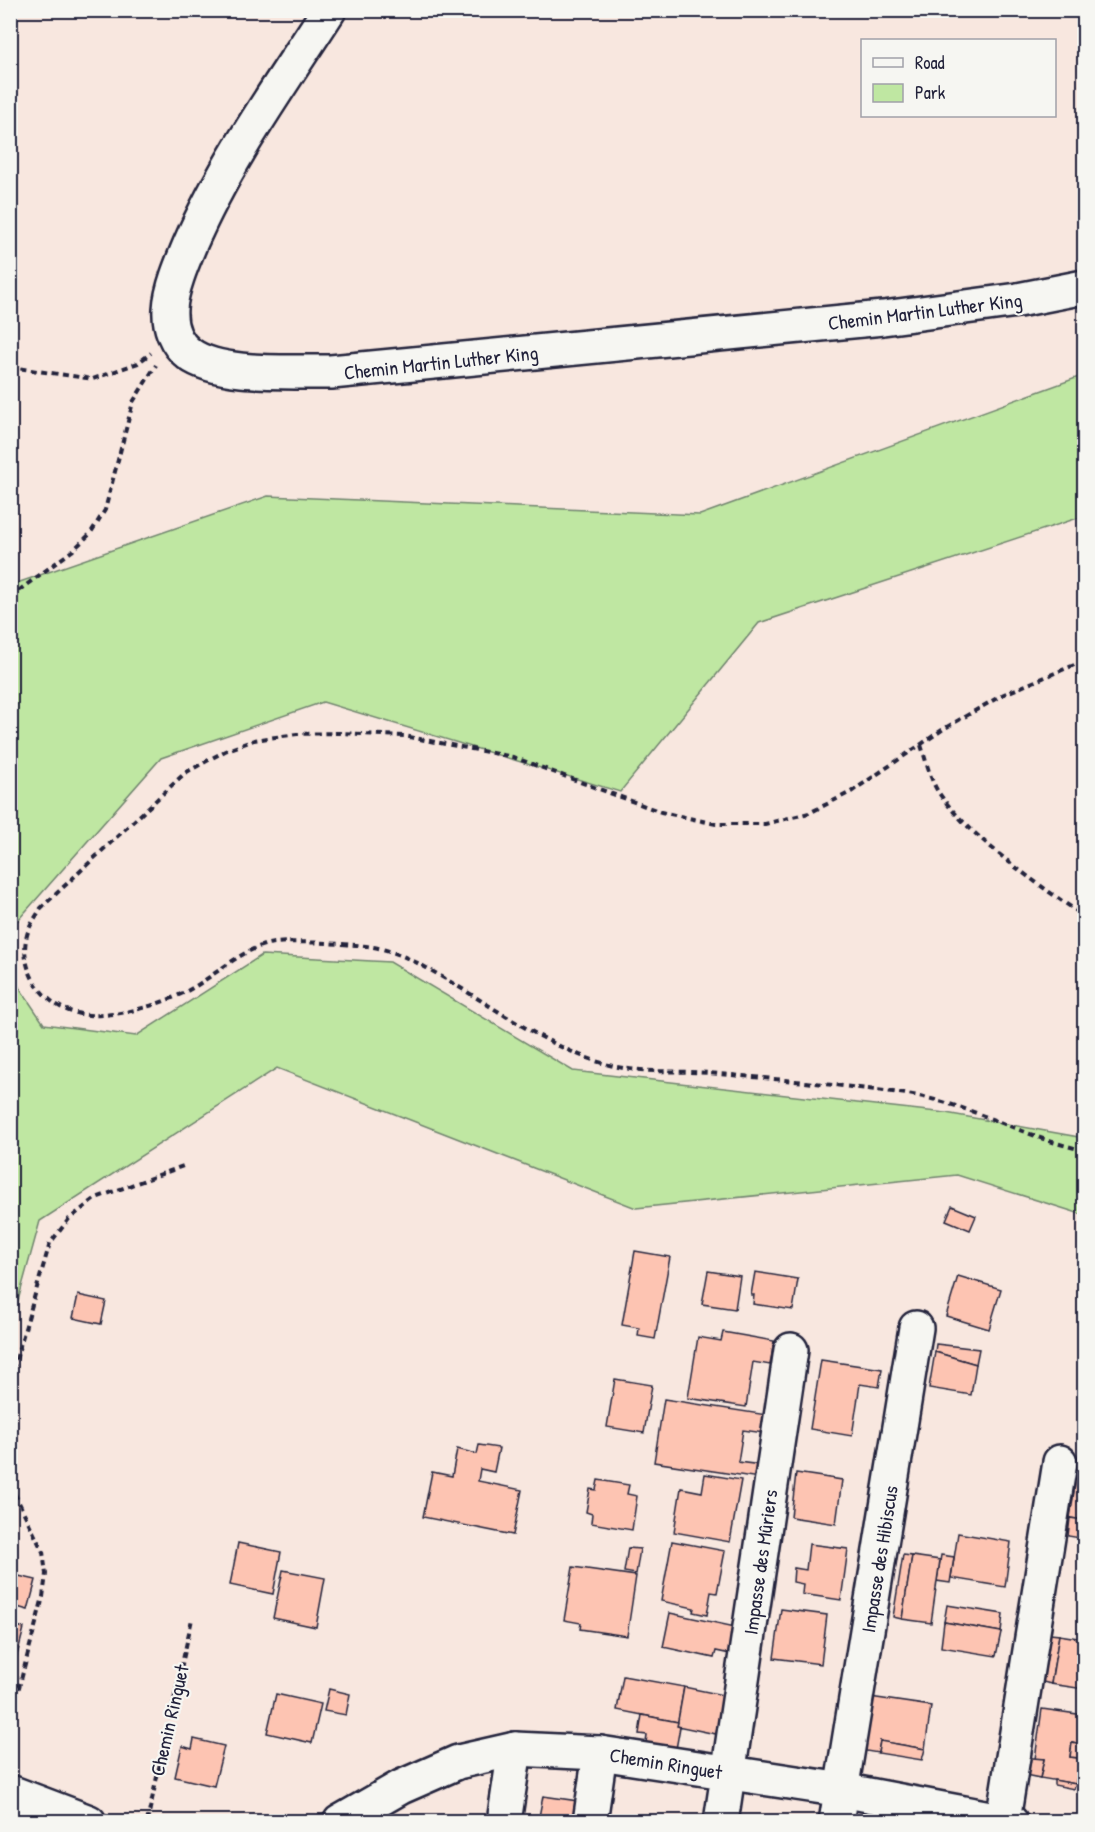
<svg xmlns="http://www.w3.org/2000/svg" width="1095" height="1832" font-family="'Patrick Hand',sans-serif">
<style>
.green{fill:#bfe7a2;stroke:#70846e;stroke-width:1.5}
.building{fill:#fdc4b2;stroke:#22223b;stroke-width:1.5}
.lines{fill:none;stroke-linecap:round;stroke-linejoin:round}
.minor-casing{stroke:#22223b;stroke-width:38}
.path{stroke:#22223b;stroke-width:4;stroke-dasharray:6 4.5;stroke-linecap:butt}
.minor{stroke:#f6f6f2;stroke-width:33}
.labels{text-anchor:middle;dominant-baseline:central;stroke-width:4.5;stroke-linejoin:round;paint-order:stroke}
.street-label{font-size:20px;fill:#22223b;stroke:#f6f6f2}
</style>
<rect width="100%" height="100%" fill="#f8e7df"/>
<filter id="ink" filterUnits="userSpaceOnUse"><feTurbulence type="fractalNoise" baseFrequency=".0167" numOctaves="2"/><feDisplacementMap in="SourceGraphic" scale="12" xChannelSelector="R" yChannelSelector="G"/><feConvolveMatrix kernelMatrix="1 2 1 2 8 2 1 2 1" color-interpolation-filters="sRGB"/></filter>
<g filter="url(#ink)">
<g class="green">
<polygon points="1084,375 1084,516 759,623 620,792 323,702 161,758 11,928 11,585 268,496 700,515"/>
<polygon points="262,955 390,962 573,1071 946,1113 1084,1138 1084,1215 957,1175 636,1208 277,1068 40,1221 11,1326 11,975 44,1024 136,1036"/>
</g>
<g class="building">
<polygon points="952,1206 976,1216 970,1230 946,1220"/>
<polygon points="635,1251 670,1257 655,1339 638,1336 639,1328 622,1325"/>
<polygon points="708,1271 740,1276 735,1309 702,1304"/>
<polygon points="755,1272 798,1279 793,1310 753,1304 754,1295 751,1295"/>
<polygon points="958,1276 1001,1289 989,1329 946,1316"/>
<polygon points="78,1295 106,1301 101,1324 73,1318"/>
<polygon points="723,1332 774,1341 770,1365 753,1362 746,1407 688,1398 698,1337 721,1341"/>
<polygon points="936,1344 979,1349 976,1364 935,1352"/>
<polygon points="935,1352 976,1364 971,1395 929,1388"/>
<polygon points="821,1360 882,1369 879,1387 860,1384 852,1436 810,1429"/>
<polygon points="615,1379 652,1385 644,1433 607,1427"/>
<polygon points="664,1399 767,1415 764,1433 743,1430 738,1462 761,1465 759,1478 654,1462"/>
<polygon points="1082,1415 1084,1415 1084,1428 1079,1427"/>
<polygon points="479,1445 499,1448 494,1472 480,1469 478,1481 522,1490 513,1535 423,1517 432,1472 452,1476 457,1449 477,1454"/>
<polygon points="1078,1465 1084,1466 1084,1538 1080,1538 1083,1520 1070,1518"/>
<polygon points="796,1473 842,1480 836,1524 791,1517"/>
<polygon points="705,1474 741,1480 730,1542 674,1532 681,1488 702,1492"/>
<polygon points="598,1480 629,1485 627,1494 637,1496 632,1530 591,1523 592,1514 586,1512 590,1489 596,1490"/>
<polygon points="1070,1518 1083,1520 1080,1538 1068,1536"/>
<polygon points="958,1533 1011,1542 1005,1587 951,1578"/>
<polygon points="672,1541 725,1551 717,1593 711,1592 707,1615 693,1612 694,1608 661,1601"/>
<polygon points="238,1543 281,1552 273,1594 230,1585"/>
<polygon points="809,1544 848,1549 841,1600 802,1594 803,1584 793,1582 794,1568 806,1570"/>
<polygon points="628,1548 640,1549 636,1574 624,1572"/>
<polygon points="903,1555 912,1556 902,1619 893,1617"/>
<polygon points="941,1555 954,1557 950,1583 937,1581"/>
<polygon points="912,1556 940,1560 931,1623 902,1619"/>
<polygon points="573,1567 636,1576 627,1636 580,1629 581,1623 564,1620"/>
<polygon points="283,1570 325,1578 316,1627 273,1618"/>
<polygon points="10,1574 36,1580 28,1610 10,1605"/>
<polygon points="947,1605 1003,1614 1001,1632 944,1622"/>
<polygon points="781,1609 827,1615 821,1664 774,1658"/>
<polygon points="670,1613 740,1628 735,1655 716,1651 714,1658 663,1647"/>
<polygon points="944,1622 1001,1632 996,1656 941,1647"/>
<polygon points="10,1625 24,1628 14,1667 10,1666"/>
<polygon points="1050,1634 1059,1635 1051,1684 1043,1682"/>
<polygon points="1059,1635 1084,1639 1084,1689 1051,1684"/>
<polygon points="623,1676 684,1687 678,1722 617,1710"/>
<polygon points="684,1687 728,1696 721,1735 677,1726"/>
<polygon points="329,1689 350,1694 346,1715 324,1711"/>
<polygon points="276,1694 321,1704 312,1743 267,1733"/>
<polygon points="870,1697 931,1706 925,1749 880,1741 878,1753 854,1749"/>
<polygon points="1042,1709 1084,1715 1081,1745 1072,1743 1070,1757 1079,1758 1076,1784 1040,1778 1044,1759 1035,1759"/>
<polygon points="642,1715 678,1722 677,1726 680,1727 676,1749 646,1743 647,1735 639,1734"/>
<polygon points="1084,1723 1084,1785 1076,1784"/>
<polygon points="194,1739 224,1746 214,1786 175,1777 182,1746 192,1749"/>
<polygon points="880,1741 925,1749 922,1760 878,1753"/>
<polygon points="1072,1743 1081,1745 1079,1758 1070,1757"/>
<polygon points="1022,1757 1044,1759 1040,1778 1020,1774"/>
<polygon points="1054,1780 1076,1784 1074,1789 1054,1785"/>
<polygon points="543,1796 578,1801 575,1822 538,1822"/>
</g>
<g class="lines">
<defs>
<g id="minor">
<path d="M329,10C280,86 226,161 190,244C182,263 171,289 170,309C169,326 175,343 189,354C220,377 292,371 331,372L883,318L1018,300L1084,287"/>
<polyline points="10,1792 89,1822"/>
<polyline points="1003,1820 1060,1462"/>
<polyline points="340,1822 401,1787 458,1762 515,1749 600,1753 842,1790 1011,1822"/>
<polyline points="504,1822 515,1749"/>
<polyline points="590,1822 600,1753"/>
<polyline points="721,1822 791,1350"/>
<polyline points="836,1822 916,1328"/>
</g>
</defs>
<use href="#minor" class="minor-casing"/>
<g class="path">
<polyline points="10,367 93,379 138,363 151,353"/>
<polyline points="10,597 72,551 90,534 105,510 133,402 156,365"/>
<path d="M1084,661L1004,694L945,728L851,792L809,813L765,824H716L661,812L513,757L404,736L340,733L297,734L254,740L225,751L185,773L41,908C37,915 32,922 29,929C15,964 41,1005 76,1013C106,1021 159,1006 187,991C212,978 237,953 264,945C282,939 344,944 366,946C401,950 430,970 459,987C505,1015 550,1047 602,1063C637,1074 673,1070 709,1073C775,1079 842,1085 907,1094C953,1101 995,1121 1038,1137C1053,1143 1069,1146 1084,1151"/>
<path d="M921,745C926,760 930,780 939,793C969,837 1040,886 1084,916"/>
<polyline points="10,1380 50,1243 69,1219 96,1198 186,1165"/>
<polyline points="10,1484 43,1552 46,1574 43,1597 10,1721"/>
<polyline points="147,1822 192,1619"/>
</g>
<use href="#minor" class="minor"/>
</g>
</g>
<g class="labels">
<g class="street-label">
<text transform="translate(925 311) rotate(-7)">Chemin Martin Luther King</text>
<text transform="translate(441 362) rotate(-6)">Chemin Martin Luther King</text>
<text transform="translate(879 1559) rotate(-81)">Impasse des Hibiscus</text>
<text transform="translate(760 1562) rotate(-82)">Impasse des Mûriers</text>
<text transform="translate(169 1720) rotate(-77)">Chemin Ringuet</text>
<text transform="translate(666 1763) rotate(9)">Chemin Ringuet</text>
</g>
</g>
<rect width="1095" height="1832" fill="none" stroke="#f6f6f2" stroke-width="36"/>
<rect x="18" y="18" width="1059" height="1796" fill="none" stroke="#22223b" stroke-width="2" filter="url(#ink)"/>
<rect x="861" y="39" width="195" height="78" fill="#f6f6f2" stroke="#a1a1a9" stroke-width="1.5"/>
<rect x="873" y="58" width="30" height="9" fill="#f6f6f2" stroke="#a1a1a9" stroke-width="1.5"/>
<text x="915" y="69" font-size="18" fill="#22223b">Road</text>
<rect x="873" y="84" width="30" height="18" fill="#bfe7a2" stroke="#a1a1a9" stroke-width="1.5"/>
<text x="915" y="99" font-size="18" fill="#22223b">Park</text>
</svg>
